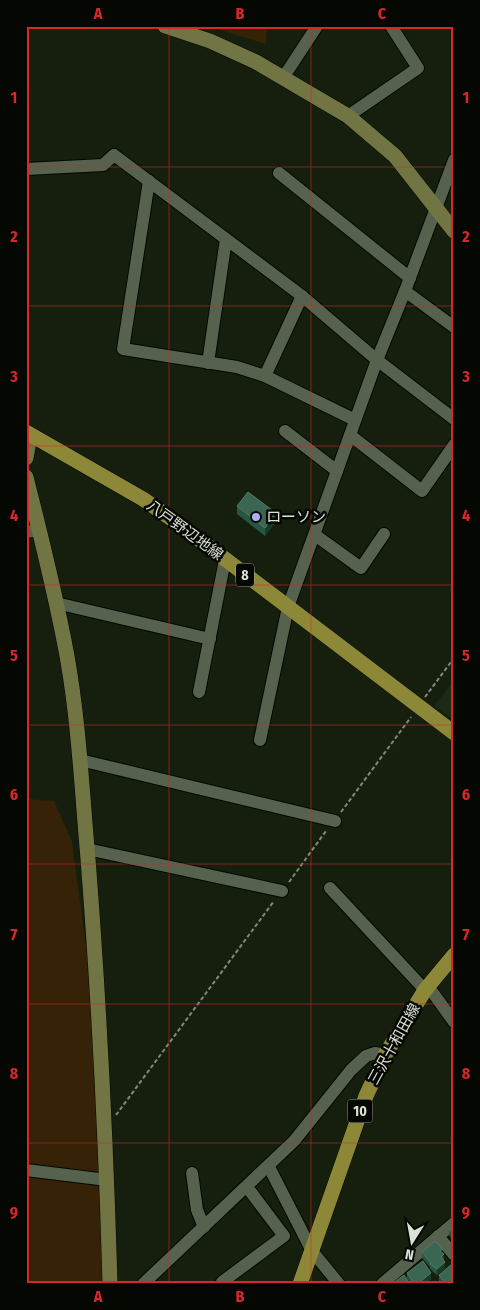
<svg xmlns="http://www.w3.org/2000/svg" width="480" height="1310" font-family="'Fira Sans Condensed','Noto Sans JP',sans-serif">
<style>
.built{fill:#1d2912}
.green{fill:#362206}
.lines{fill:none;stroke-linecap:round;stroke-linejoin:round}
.street-casing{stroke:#030800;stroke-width:14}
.secondary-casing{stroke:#030800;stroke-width:16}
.primary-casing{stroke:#030800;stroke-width:16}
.path{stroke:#81897b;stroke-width:2;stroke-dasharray:4 2.5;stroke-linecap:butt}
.street{stroke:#56614e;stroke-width:12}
.secondary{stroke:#717443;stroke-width:15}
.primary{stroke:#8d8838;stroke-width:15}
.wall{fill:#275742}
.shaded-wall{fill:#183b27}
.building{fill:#3a6652;stroke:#537967}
.grid{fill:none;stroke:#d62828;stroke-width:1;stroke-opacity:0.55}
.poi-dot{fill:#acaffb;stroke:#050703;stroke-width:2}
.labels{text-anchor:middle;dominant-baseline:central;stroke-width:5;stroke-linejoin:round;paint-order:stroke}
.shield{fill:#050703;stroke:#9aa097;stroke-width:1}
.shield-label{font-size:14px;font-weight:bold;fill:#dae1d6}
.poi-label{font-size:15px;fill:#dae1d6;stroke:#050703;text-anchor:start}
.street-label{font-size:15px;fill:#dae1d6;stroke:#050703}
.neatline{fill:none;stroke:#d62828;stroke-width:2}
.grid-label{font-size:16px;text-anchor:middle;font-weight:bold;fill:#d62828}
</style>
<rect width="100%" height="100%" fill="#161f0e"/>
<polygon class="built" points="454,680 454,720 434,706"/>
<g class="green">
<polygon points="208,26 267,26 266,44"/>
<polygon points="26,799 54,801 72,842 91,984 104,1213 102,1284 26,1284"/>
</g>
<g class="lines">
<defs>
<g id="street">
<polyline points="283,78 317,26"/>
<polyline points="348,116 418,68 391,26"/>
<polyline points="26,169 103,165 114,155 302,296 377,360 454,419"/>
<polyline points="279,173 410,278"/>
<polyline points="149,181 123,349 237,367 265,376 355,420"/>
<polyline points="405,291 454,327"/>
<polyline points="208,363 226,239"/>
<polyline points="265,376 302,296"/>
<polyline points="285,431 337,471"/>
<polyline points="350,435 422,491 454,445"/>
<polyline points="26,532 40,530"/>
<polyline points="315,535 361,568 384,534"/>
<polyline points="56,603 210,639"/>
<polyline points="199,692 225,560"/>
<polyline points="260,740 288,607 377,360 405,291 454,160"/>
<polyline points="80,760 335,821"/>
<polyline points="87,849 282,891"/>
<polyline points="330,888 425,990"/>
<polyline points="428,986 454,1022"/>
<polyline points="269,1167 312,1251 339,1284"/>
<polyline points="26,1170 107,1180"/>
<polyline points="192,1173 197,1210 204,1227"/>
<polyline points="438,1236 454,1255"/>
<polyline points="143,1284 294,1141 351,1070 366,1056 375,1053 385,1055"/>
<polyline points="223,1284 222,1282 284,1236 247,1187"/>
<polyline points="382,1284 454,1223"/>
</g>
<g id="secondary">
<polyline points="165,26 210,41 256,62 348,116 395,156 454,231"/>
<polyline points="26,458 30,436"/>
<path d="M26,477C41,536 56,596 67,656C79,723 82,792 88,859C99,1000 106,1142 110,1284"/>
</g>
<g id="primary">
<polyline points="26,432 143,499 179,524 454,733"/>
<polyline points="300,1284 366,1096 385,1055 425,990 454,955"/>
</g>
</defs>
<use href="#street" class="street-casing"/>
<use href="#secondary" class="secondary-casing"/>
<use href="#primary" class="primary-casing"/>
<g class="path">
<polyline points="425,697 454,658"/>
<polyline points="341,812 411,717"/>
<polyline points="289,882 326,831"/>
<polyline points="116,1115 274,901"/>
</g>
<use href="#street" class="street"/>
<use href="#secondary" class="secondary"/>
<use href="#primary" class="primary"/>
</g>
<g class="wall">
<polygon points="237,506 276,521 265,536 237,514"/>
<polygon points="454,1226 454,1241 449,1235 449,1229"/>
<polygon points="422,1252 443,1253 445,1268 437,1275 430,1269 430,1267 422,1258"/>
<polygon points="407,1273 431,1279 425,1284 411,1284 407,1278"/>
<polygon points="439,1275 454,1284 441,1284 439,1281"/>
</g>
<g class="shaded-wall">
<polygon points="276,513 276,521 265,536 265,528"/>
<polygon points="445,1262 445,1268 437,1275 437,1269"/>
<polygon points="431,1273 431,1279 425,1284 417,1284"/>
</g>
<g class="building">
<polygon points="248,492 276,513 265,528 237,506"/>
<polygon points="454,1226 454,1235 449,1229"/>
<polygon points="435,1241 443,1249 440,1251 444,1254 441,1257 445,1262 437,1269 430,1264 431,1263 422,1252"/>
<polygon points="423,1261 431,1273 417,1284 415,1284 407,1273"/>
<polygon points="452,1264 454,1266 454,1284 446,1284 439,1275"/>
<polygon points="404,1275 410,1284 392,1284"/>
</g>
<path class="grid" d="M169,26V1284M311,26V1284M26,167H454M26,306H454M26,446H454M26,585H454M26,725H454M26,864H454M26,1004H454M26,1143H454"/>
<circle class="poi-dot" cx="256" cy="517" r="5"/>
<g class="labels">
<g class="shield">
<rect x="236" y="563.5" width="18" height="23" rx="4"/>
<rect x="347.5" y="1099.5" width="25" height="23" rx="4"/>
</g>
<g class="shield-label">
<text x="245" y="575">8</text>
<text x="360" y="1111">10</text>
</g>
<g class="poi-label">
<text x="266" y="517">ローソン</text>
</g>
<g class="street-label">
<text transform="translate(185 530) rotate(36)">八戸野辺地線</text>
<text transform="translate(394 1044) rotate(-61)">三沢十和田線</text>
</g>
</g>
<rect width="480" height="1310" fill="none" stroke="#050703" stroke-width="55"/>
<g transform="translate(412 1242) rotate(191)" stroke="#050703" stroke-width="4" paint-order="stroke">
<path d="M0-4L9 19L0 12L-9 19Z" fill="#dae1d6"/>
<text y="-8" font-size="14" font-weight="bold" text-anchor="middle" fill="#dae1d6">N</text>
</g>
<rect x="28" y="28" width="424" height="1254" class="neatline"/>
<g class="grid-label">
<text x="98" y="19">A</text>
<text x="240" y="19">B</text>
<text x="382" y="19">C</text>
<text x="14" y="103">1</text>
<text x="466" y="103">1</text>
<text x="14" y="242">2</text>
<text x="466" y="242">2</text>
<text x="14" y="382">3</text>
<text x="466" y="382">3</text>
<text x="14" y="521">4</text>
<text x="466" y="521">4</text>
<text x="14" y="661">5</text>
<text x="466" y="661">5</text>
<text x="14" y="800">6</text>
<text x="466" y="800">6</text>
<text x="14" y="940">7</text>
<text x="466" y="940">7</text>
<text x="14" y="1079">8</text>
<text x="466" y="1079">8</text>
<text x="14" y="1218">9</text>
<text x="466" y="1218">9</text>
<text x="98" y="1302">A</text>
<text x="240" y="1302">B</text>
<text x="382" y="1302">C</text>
</g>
</svg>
